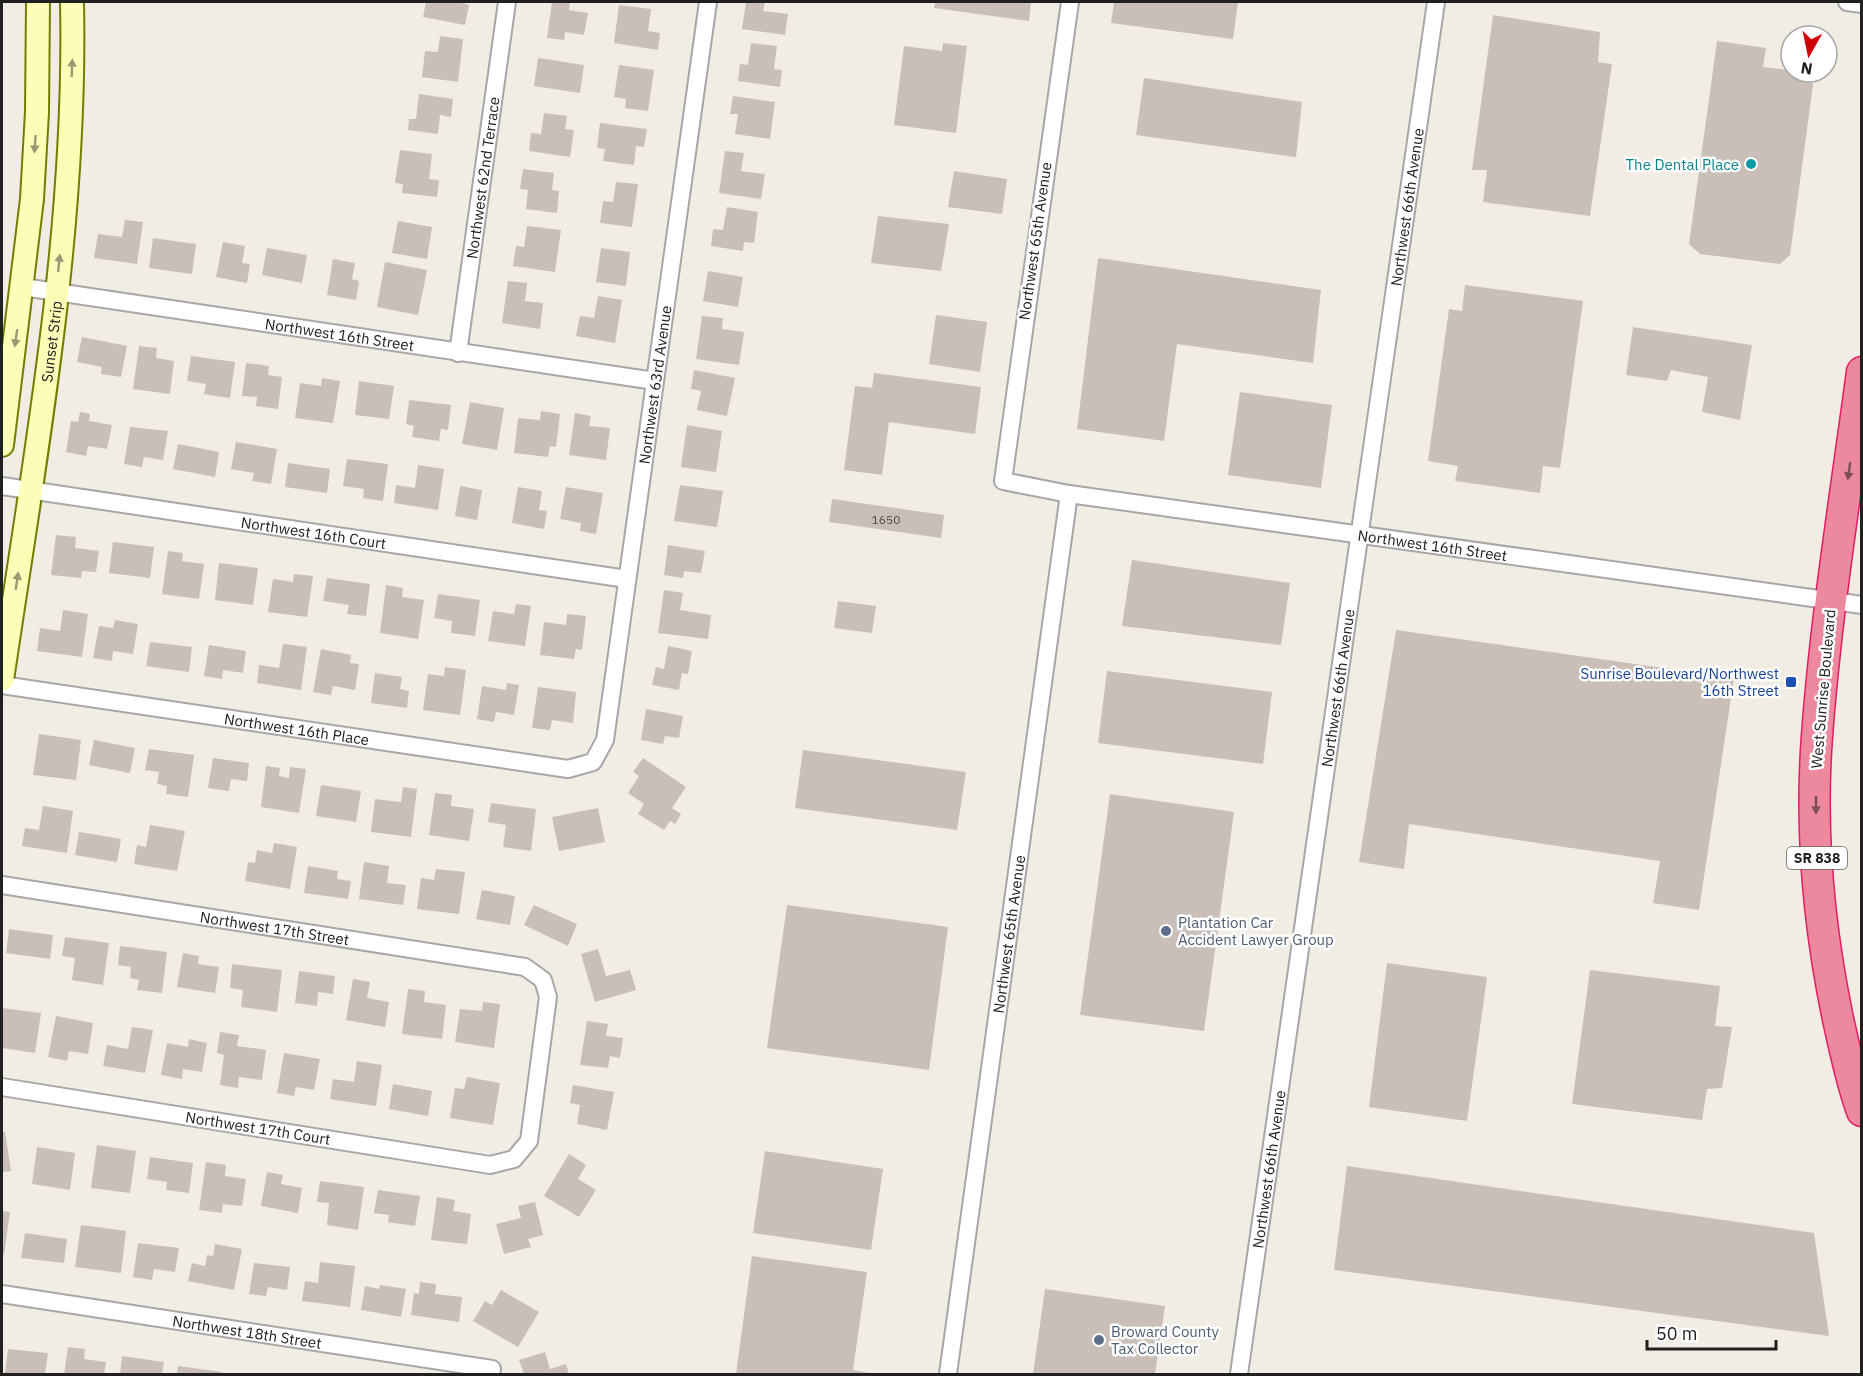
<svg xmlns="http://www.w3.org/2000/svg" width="1863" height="1376" font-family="'IBM Plex Sans',sans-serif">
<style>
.building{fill:#c9bfb8}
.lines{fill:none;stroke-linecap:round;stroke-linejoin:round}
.street-casing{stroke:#a7a7a7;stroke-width:20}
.secondary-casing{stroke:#737d00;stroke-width:26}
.highway-casing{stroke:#e61b66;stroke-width:33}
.street{stroke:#fff;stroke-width:16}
.secondary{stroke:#fcfdb7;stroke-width:22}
.highway{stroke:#ec899e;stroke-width:30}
.oneway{fill:#999a73}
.oneway2{fill:#7c4f59}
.culture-dot{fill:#0f9aa8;stroke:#fff;stroke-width:2}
.transit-dot{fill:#1a4fb4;stroke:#fff;stroke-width:2}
.service-dot{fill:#5c6f8a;stroke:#fff;stroke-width:2}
.labels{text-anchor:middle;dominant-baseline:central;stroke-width:5;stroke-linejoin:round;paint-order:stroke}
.number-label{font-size:12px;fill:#4a4846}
.shield{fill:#fff;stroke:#636363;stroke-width:1.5}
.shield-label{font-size:14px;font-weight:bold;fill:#202020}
.culture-label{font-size:15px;fill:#0d838f;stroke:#fff;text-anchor:end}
.street-label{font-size:15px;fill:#202020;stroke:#fff}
.transit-label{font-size:15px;fill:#164399;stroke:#fff;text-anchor:end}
.service-label{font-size:15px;fill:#4e5e75;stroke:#fff;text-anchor:start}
</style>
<rect width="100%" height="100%" fill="#f1ede5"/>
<g class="building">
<polygon points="426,2 459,2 469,5 465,25 423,17"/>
<polygon points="552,2 570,2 569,10 588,13 584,35 565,32 564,40 547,38"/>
<polygon points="746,2 765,2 763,11 788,14 785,35 742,29"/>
<polygon points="935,2 1031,2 1029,21 934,8"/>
<polygon points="1114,2 1238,2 1233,39 1111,23"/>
<polygon points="619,5 651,9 648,31 660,33 658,50 614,43"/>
<polygon points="1493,15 1600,32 1598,62 1612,64 1590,216 1483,202 1487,170 1472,170"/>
<polygon points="440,36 463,39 458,82 422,77 425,51 438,52"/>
<polygon points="1717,41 1766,48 1763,67 1807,72 1813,85 1790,255 1780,264 1700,254 1689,244"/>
<polygon points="751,43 777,46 774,69 782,70 780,87 738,81 740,64 748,65"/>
<polygon points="943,43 967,46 956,133 894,125 904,46 942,51"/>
<polygon points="538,58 584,65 580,93 534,86"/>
<polygon points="619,65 654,70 648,111 625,108 626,99 614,97"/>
<polygon points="1144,78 1302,102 1296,157 1136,135"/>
<polygon points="419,94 453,99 451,117 440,115 438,134 408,130 409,119 416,119"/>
<polygon points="733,96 775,102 770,139 735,134 738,114 730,114"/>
<polygon points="544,113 567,116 565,129 574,130 570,157 529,151 531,133 541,134"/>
<polygon points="600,123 647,129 644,147 636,146 634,165 603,161 605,149 597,148"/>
<polygon points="400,150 432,154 429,179 439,180 437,197 402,193 403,184 395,183"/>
<polygon points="725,151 744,153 741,171 765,174 761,199 719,193"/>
<polygon points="523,169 554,173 552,190 559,191 557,213 526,209 528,190 520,189"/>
<polygon points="954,171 1007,179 1002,214 948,207"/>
<polygon points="616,182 638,184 632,227 600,223 603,201 613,202"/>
<polygon points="727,207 758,212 754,243 744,242 743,251 711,246 713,229 723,230"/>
<polygon points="878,216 949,224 941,271 871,263"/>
<polygon points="125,220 143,222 137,264 94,258 98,234 122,237"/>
<polygon points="398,221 432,227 427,259 392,253"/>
<polygon points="527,226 561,230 555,272 513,266 516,246 524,247"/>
<polygon points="153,238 196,244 192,274 149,268"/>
<polygon points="223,242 245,246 242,263 250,264 247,283 216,277"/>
<polygon points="267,248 307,255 302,283 262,275"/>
<polygon points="601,248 630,252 626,286 596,282"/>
<polygon points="1098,258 1321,290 1313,363 1177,344 1164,441 1077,429"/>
<polygon points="333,259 355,263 352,279 359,281 356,300 327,295"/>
<polygon points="385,262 427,270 418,315 377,307"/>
<polygon points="708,271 743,277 738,307 703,301"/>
<polygon points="508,281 527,283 525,301 543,303 540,329 502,323"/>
<polygon points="1465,285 1583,301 1560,468 1543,466 1540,493 1455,481 1458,466 1428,461 1449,309 1462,311"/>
<polygon points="598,296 622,300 615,343 576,336 580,316 594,318"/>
<polygon points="936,315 987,322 980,372 929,364"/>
<polygon points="702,316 723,318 722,329 744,332 739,365 696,359"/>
<polygon points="1633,327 1752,345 1740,420 1702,412 1708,377 1671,370 1667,381 1626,375"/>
<polygon points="82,337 127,346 121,377 101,374 102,367 77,362"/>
<polygon points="139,346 157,348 156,358 174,361 170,394 133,389"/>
<polygon points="191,356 235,362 230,398 204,394 206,384 187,381"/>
<polygon points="246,363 269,366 268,375 282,377 278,409 256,406 257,397 242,396"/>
<polygon points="694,370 735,378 727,416 697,410 701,391 691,389"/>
<polygon points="874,373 981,387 975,434 889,422 882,475 844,470 855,386 872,388"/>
<polygon points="322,378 340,381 333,423 295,418 300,383 321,386"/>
<polygon points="359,381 394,386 389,419 355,415"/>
<polygon points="1240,392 1332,405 1321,488 1228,475"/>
<polygon points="409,400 451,405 448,430 441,429 439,441 412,437 414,426 406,424"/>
<polygon points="470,402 504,408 497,450 462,444"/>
<polygon points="541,411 560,414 556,447 550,446 548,457 514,453 518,418 540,420"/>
<polygon points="80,412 90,414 89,421 112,425 107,449 88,446 86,456 66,452 71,421 78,422"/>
<polygon points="575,413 591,416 589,426 610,428 606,460 569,455"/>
<polygon points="687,425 722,431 716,472 681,467"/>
<polygon points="130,427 168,431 163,460 144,457 142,467 124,464"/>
<polygon points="236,442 277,449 271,484 252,481 254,473 231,469"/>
<polygon points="178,444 219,452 215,477 173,469"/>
<polygon points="347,459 388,464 383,501 363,498 364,489 343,486"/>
<polygon points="288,463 330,469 327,493 285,487"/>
<polygon points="418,465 444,469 438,510 394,503 396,485 415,488"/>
<polygon points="680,485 723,491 717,527 674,521"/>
<polygon points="460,486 482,490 477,520 455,516"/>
<polygon points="518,487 542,491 539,510 547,511 544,529 512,523"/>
<polygon points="566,487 603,493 596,534 580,531 581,523 560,519"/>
<polygon points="832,499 944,515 941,538 829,522"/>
<polygon points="56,535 76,537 75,548 99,551 96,572 82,571 81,578 51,575"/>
<polygon points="113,542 154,547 150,578 109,573"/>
<polygon points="668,545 705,551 701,573 684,571 683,578 664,575"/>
<polygon points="168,551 183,553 182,561 204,564 199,599 162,594"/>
<polygon points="1132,560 1290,583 1281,645 1122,626"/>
<polygon points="219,563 258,568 253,605 215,600"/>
<polygon points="294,574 313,576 307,617 268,612 273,579 293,582"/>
<polygon points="327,578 370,584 366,616 347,614 349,605 323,601"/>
<polygon points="386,585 403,588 402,597 424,600 418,639 380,633"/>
<polygon points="664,590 683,593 680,610 711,615 708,639 658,633"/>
<polygon points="438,594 480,600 475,636 451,633 452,621 434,618"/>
<polygon points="838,601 876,606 872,633 834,628"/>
<polygon points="516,604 531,606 525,646 488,641 493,611 514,614"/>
<polygon points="63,610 88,614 82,657 37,651 40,628 60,631"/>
<polygon points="567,614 586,616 582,650 576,649 574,659 540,655 544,622 566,625"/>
<polygon points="115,620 138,624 133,654 113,651 112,661 93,658 99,626 113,628"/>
<polygon points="1396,630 1734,678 1699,910 1653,903 1660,861 1409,824 1404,869 1359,862"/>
<polygon points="150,642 192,647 189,672 146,666"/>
<polygon points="283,644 307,647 301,690 257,683 259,665 279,668"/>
<polygon points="209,645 246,651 243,673 223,670 222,679 204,676"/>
<polygon points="668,646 692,651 688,674 682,673 679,690 652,685 656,667 664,669"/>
<polygon points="321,649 351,655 350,663 359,664 355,690 333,686 331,695 313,692"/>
<polygon points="445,667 466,670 460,715 423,710 428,674 444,676"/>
<polygon points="1107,671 1272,692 1263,764 1098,743"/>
<polygon points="375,673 402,677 400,689 409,691 407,708 371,703"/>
<polygon points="507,683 519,685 514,715 496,712 494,722 477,719 482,686 506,690"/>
<polygon points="538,687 576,692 573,723 552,720 550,730 532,728"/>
<polygon points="646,709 683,716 679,738 665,736 663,744 641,740"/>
<polygon points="39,734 81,740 76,780 33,775"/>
<polygon points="94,740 135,748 130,773 89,765"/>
<polygon points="149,749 194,755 188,797 166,794 167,786 157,784 159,772 145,770"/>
<polygon points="803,750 966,772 957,830 795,808"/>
<polygon points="213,758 249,763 247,781 231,779 229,791 208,788"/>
<polygon points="643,758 686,787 672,808 681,814 675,824 670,821 664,830 638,814 644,804 628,793 639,776 633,772"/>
<polygon points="266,766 280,768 279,776 289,778 290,767 306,769 299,813 261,807"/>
<polygon points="321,785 361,791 356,822 316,816"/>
<polygon points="403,787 417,789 411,837 371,832 375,799 401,802"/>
<polygon points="435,793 452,795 451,806 474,809 469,841 429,835"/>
<polygon points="1110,794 1234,812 1204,1031 1080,1015"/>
<polygon points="491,803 536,809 531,851 503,847 506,825 488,822"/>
<polygon points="43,806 73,811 67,853 22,846 25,828 39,830"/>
<polygon points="598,808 605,842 559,851 552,817"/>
<polygon points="150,825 185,831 177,871 134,864 137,845 146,847"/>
<polygon points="79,832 121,839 117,862 75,855"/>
<polygon points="274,843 297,847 290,889 245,881 248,862 255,863 257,850 272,853"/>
<polygon points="364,862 389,866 387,883 406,885 403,905 359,899"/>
<polygon points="308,866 338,871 337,879 351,881 348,899 304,893"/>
<polygon points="436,869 465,872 459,914 417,909 421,878 434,880"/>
<polygon points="482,890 515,896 510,925 476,919"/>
<polygon points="534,905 577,924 568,946 524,925"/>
<polygon points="787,905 948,927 929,1070 767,1048"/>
<polygon points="9,929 53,935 50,959 6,953"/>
<polygon points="65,937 109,943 103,985 72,980 75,958 62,956"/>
<polygon points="120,946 167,952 162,993 137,990 139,980 130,978 131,967 118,965"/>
<polygon points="598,949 606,976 630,970 636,990 595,1002 581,954"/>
<polygon points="183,953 199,956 198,964 219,967 215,993 177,987"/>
<polygon points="1387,963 1487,977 1467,1121 1369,1107"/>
<polygon points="232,964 282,970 277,1012 241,1007 243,990 230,988"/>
<polygon points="1590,970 1720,986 1715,1026 1732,1027 1722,1088 1707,1089 1702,1120 1572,1104"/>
<polygon points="299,971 335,976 333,994 318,992 317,1006 295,1003"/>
<polygon points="353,979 370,982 367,998 389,1002 385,1027 346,1020"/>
<polygon points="408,989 425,991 424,1002 446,1005 442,1039 402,1034"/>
<polygon points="483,1002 500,1004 494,1048 455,1042 460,1009 482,1011"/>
<polygon points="2,1008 41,1013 35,1053 2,1048"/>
<polygon points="56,1016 93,1023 88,1054 69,1051 67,1061 48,1057"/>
<polygon points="587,1021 608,1024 606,1036 623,1038 620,1058 610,1056 608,1068 580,1065"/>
<polygon points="132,1027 153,1030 145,1073 103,1066 107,1045 128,1049"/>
<polygon points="220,1032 239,1035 237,1046 266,1050 262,1080 239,1077 238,1088 220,1085 224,1055 217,1053"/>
<polygon points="189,1039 207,1043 202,1072 183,1069 182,1079 161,1075 167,1043 188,1047"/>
<polygon points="284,1053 320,1059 314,1090 296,1087 294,1096 277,1093"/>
<polygon points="357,1061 382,1065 376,1106 330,1099 333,1079 354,1082"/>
<polygon points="467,1077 500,1083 493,1125 450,1118 455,1088 464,1089"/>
<polygon points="393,1084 432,1091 428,1116 389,1109"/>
<polygon points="573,1085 614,1092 607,1130 577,1124 580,1105 570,1103"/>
<polygon points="2,1132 5,1132 11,1171 2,1172"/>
<polygon points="97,1145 136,1151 130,1193 91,1188"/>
<polygon points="37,1147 75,1153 70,1190 32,1184"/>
<polygon points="765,1151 883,1169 871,1250 753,1233"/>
<polygon points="569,1154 586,1165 578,1179 596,1190 579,1217 544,1196"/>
<polygon points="150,1157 193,1163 189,1193 166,1190 167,1182 147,1179"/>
<polygon points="206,1162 226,1165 225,1176 246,1179 242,1206 223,1204 222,1213 199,1210"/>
<polygon points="1347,1166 1814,1233 1829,1336 1334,1270"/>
<polygon points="267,1172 283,1175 281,1184 302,1188 298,1213 261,1206"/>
<polygon points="320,1181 364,1187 358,1230 327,1225 329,1203 317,1202"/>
<polygon points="378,1190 420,1196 415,1226 388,1222 389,1215 374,1213"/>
<polygon points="437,1197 455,1200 453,1211 471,1214 467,1244 431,1240"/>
<polygon points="535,1202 543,1235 528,1239 531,1247 504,1254 496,1224 521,1218 518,1206"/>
<polygon points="2,1211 10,1212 4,1255 2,1255"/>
<polygon points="81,1225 126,1231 121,1273 75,1267"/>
<polygon points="25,1233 67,1239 64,1263 21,1258"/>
<polygon points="138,1243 179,1248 175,1272 154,1269 152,1280 133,1277"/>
<polygon points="215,1244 242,1249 234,1290 188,1281 192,1263 205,1266 207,1255 213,1256"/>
<polygon points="752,1256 867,1272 853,1370 875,1374 736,1374"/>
<polygon points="320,1262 355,1266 350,1307 302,1301 305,1281 318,1283"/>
<polygon points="254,1263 290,1267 287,1290 268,1287 266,1296 249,1294"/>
<polygon points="420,1282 436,1284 435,1294 462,1297 459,1322 411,1315 414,1293 419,1294"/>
<polygon points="380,1285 406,1289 401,1317 361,1310 365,1286 379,1289"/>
<polygon points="1045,1289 1165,1306 1155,1374 1033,1374"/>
<polygon points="501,1290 539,1312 518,1347 473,1321 485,1301 492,1305"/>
<polygon points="68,1347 85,1349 84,1359 106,1362 104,1374 64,1374"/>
<polygon points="8,1349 48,1353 45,1374 5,1373"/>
<polygon points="545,1352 550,1369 566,1364 569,1374 524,1374 519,1360"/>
<polygon points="122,1356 164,1362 162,1374 120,1374"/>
<polygon points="178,1366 223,1372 223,1374 177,1374"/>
</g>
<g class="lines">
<defs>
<g id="street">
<path id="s1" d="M1070,2L1003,481L1069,494L1862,605"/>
<polyline points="1847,2 1862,4"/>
<path id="s2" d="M23,287L655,381"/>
<path id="s3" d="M458,353L507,2"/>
<path id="s4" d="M2,486L627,579"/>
<path id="s5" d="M2,685L568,769L593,762L605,740L708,2"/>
<path id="s6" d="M2,885L525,967L543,980L548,997L529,1141L514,1159L490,1165L2,1087"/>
<path id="s7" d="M2,1294L492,1369L491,1374"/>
<path id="s8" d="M948,1374L1069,494"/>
<path id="s9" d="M1239,1374L1436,2"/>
</g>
<g id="secondary">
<polyline points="2,445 32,199 37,112 38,2"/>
<path id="s10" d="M2,680C35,456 77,229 72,2"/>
</g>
<path id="highway" d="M1862,372C1846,493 1826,614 1817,736C1810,829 1819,928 1838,1019C1845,1050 1851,1081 1862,1111"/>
</defs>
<use href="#street" class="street-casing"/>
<use href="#secondary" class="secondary-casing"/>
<use href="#highway" class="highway-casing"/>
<use href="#street" class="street"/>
<use href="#secondary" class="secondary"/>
<use href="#highway" class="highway"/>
</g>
<defs><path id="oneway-solid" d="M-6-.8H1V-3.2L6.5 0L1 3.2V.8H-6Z" transform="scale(1.5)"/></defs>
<g class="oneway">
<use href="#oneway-solid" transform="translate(72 68) rotate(-88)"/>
<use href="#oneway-solid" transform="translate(35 144) rotate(94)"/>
<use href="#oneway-solid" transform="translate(59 263) rotate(-84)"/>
<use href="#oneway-solid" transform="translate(16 338) rotate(98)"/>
<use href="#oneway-solid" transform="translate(17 581) rotate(-81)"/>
</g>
<g class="oneway2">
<use href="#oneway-solid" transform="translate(1849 471) rotate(98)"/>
<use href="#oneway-solid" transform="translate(1816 805) rotate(90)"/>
</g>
<circle class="culture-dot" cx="1751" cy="164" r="6"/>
<rect class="transit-dot" x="1785" y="676" width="12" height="12" rx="3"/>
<g class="service-dot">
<circle cx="1166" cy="931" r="6"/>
<circle cx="1099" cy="1340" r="6"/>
</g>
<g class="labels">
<g class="number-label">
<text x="886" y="519">1650</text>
</g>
<rect class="shield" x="1787" y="847" width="60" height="22" rx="4.5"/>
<g class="shield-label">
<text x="1817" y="858">SR 838</text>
</g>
<g class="culture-label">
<text x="1739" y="164">The Dental Place</text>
</g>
<g class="street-label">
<text stroke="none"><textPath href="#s3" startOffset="177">Northwest 62nd Terrace</textPath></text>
<text stroke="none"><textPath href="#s9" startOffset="1179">Northwest 66th Avenue</textPath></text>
<text transform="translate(1035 241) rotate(-82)">Northwest 65th Avenue</text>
<text stroke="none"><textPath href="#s2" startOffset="320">Northwest 16th Street</textPath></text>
<text stroke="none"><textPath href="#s10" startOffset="342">Sunset Strip</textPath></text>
<text stroke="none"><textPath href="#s5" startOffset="982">Northwest 63rd Avenue</textPath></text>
<text stroke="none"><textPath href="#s4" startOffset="315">Northwest 16th Court</textPath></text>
<text stroke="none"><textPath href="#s1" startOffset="918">Northwest 16th Street</textPath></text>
<text stroke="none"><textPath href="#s9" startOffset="693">Northwest 66th Avenue</textPath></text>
<text transform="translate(1823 689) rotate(-85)">West Sunrise Boulevard</text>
<text stroke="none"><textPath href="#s5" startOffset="298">Northwest 16th Place</textPath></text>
<text stroke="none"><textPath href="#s6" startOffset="276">Northwest 17th Street</textPath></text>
<text stroke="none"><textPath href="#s8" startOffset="444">Northwest 65th Avenue</textPath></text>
<text transform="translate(258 1128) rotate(9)">Northwest 17th Court</text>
<text stroke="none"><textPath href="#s9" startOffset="207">Northwest 66th Avenue</textPath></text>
<text stroke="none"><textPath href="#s7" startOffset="248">Northwest 18th Street</textPath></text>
</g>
<g class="transit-label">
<text x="1779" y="673">Sunrise Boulevard/Northwest<tspan x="1779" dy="17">16th Street</tspan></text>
</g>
<g class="service-label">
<text x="1178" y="922">Plantation Car<tspan x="1178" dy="17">Accident Lawyer Group</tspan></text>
<text x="1111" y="1331">Broward County<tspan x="1111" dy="17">Tax Collector</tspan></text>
</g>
</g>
<rect width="1863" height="1376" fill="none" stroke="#202020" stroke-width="6"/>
<g transform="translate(1809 54) rotate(189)"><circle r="28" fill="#ffffff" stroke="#a6a6a6" stroke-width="1.5"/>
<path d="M0-4.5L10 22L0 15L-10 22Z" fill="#cf0005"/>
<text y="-9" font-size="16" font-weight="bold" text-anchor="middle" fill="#202020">N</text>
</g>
<path d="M1647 1340v9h129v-9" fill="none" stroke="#202020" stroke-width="3"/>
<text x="1656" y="1340" font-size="18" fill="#202020" stroke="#ffffff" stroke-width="4.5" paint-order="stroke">50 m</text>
</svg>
